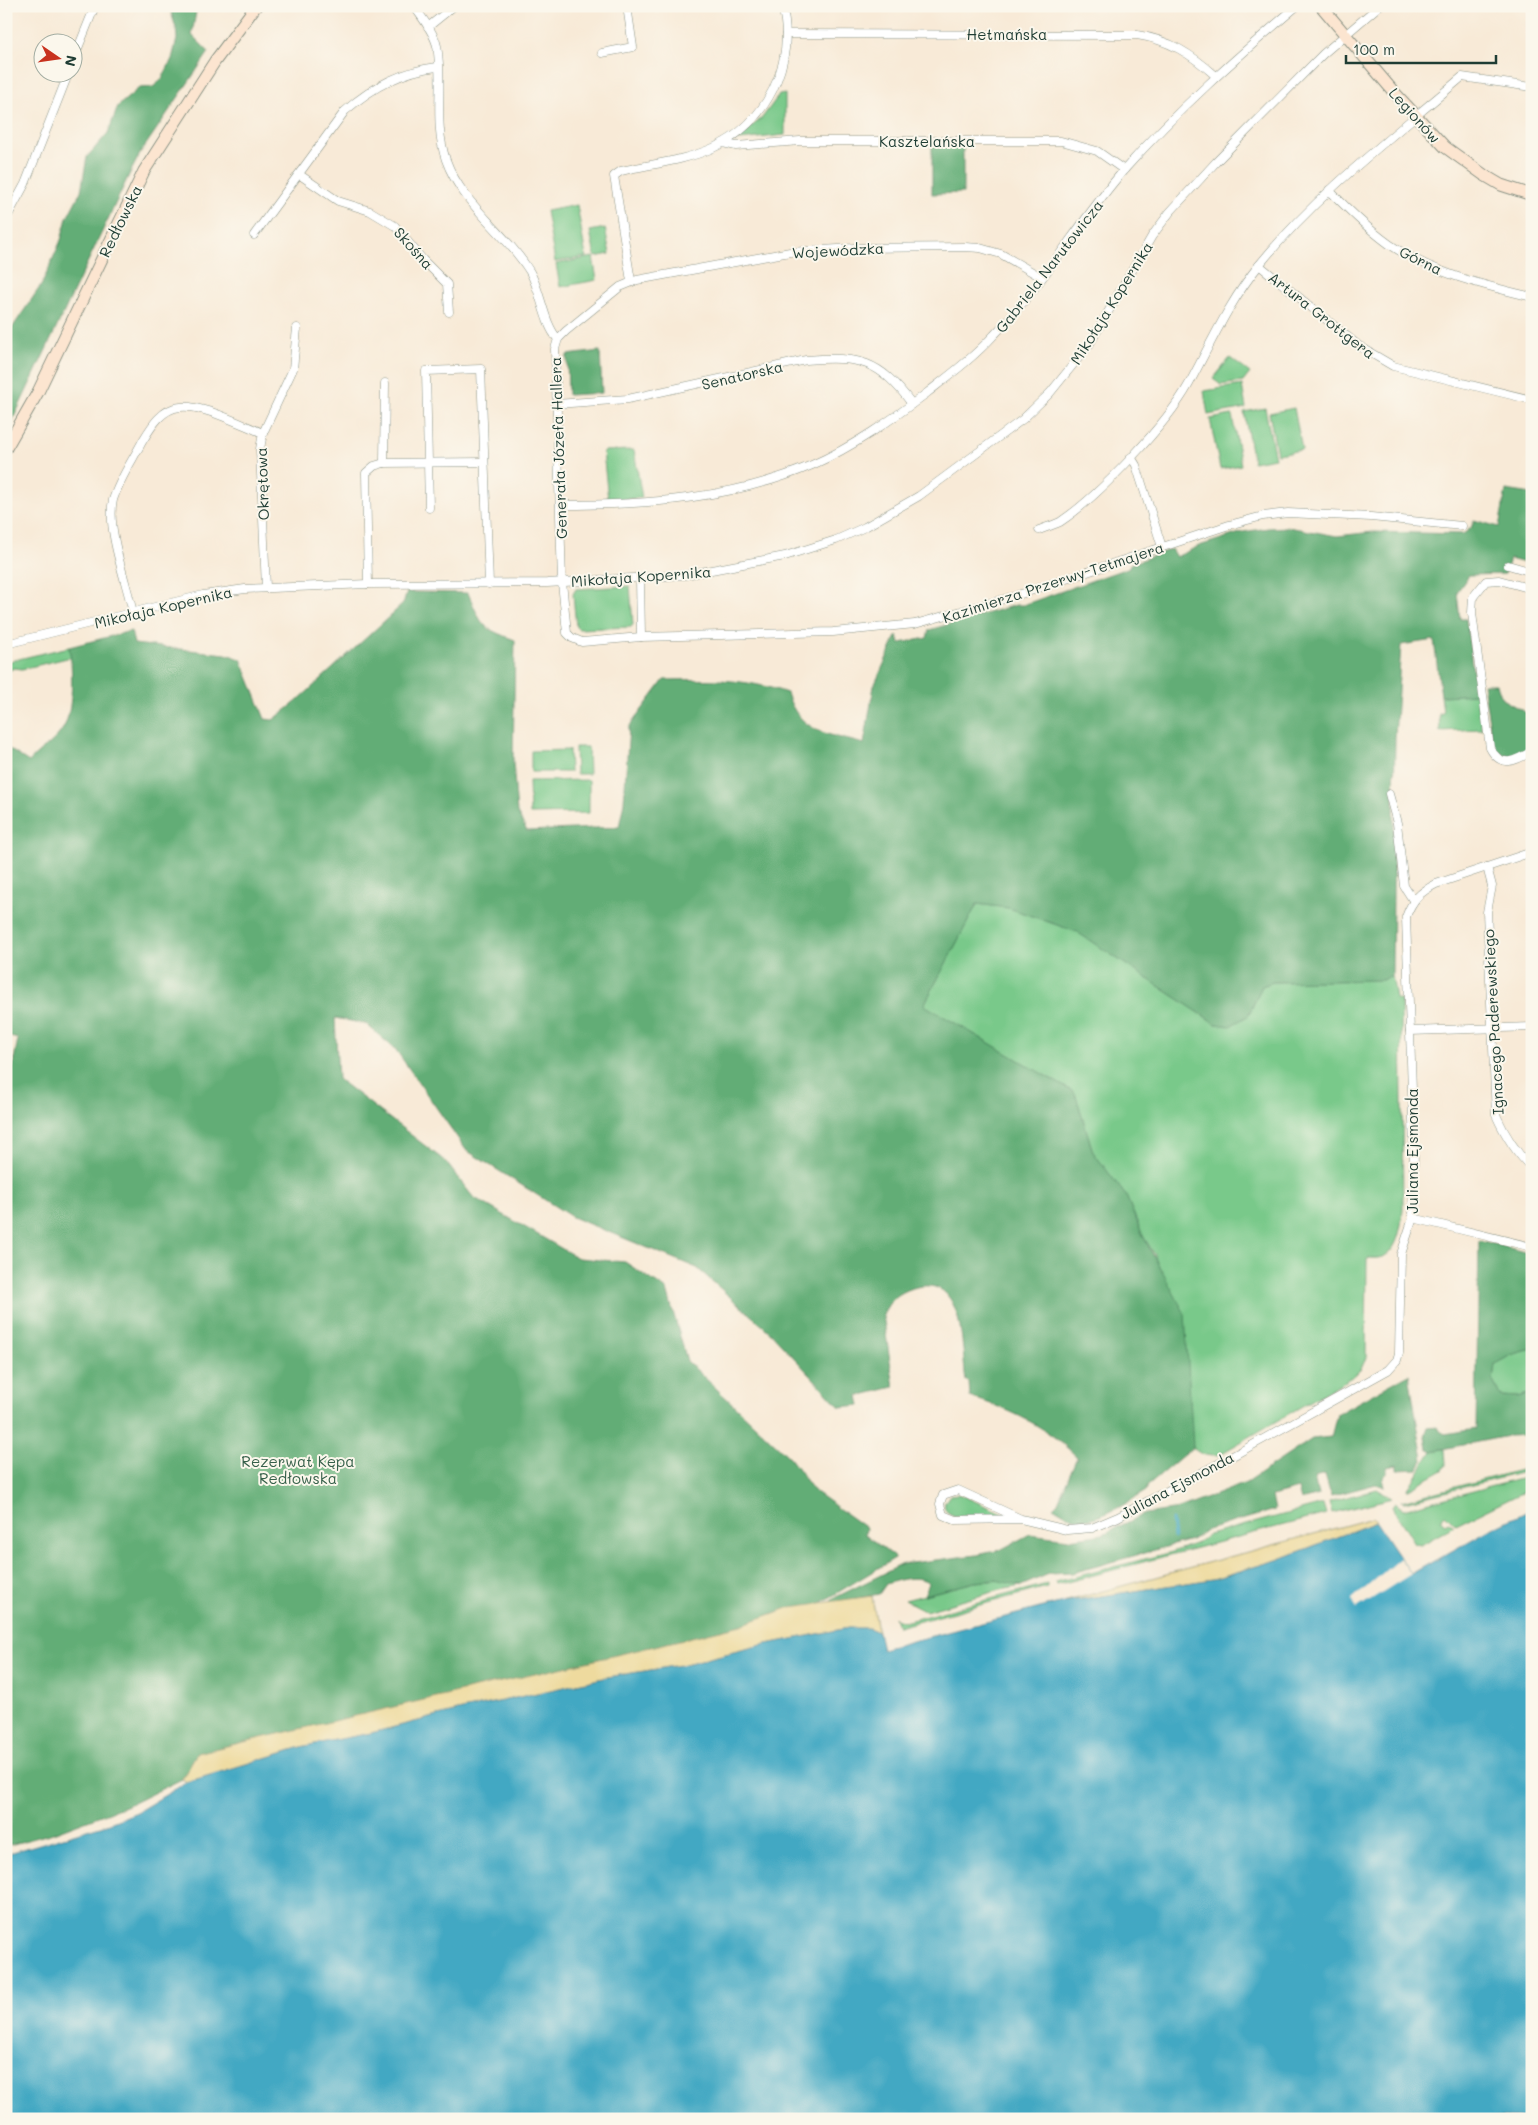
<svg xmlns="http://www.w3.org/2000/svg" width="1538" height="2125" font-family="Mali,sans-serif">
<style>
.green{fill:#79c98a;stroke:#4c835f}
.forest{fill:#62ad76;stroke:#407555}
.sand{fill:#eeda9e;stroke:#868c69}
.water{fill:#43a8c3;stroke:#31727c}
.pier{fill:#f8ead7}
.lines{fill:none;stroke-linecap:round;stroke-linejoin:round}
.stream{stroke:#43a8c3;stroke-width:3}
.street-casing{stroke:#8c9486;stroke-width:9}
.secondary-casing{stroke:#8c9486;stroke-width:13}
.street{stroke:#fff;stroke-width:8}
.secondary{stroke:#fce5d0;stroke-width:11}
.labels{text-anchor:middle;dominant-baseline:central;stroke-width:4;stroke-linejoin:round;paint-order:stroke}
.street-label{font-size:15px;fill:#1f3d34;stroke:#fbf7ec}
.park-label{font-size:15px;fill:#36604a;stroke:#fbf7ec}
</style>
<rect width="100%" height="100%" fill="#fbf7ec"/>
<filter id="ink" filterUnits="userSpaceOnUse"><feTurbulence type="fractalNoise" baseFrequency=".02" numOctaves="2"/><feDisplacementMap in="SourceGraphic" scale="10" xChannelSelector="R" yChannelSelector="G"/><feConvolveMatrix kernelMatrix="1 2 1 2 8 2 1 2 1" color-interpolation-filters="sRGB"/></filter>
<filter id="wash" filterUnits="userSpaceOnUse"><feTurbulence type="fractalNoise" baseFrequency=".0096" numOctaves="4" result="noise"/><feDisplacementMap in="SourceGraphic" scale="20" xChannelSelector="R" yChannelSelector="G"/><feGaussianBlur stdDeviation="1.12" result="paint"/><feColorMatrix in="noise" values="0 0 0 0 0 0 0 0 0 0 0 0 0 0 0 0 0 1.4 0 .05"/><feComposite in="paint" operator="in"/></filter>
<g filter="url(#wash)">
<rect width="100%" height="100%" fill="#f8ead7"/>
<g class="green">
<polygon points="785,94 785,135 740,140 740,136 762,118 779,95"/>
<polygon points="577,205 586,257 555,262 546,211"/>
<polygon points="605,228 610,254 595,257 590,231"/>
<polygon points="593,257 597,280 560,287 556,264"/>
<polygon points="1230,358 1250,373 1243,382 1221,385 1213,379"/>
<polygon points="1242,385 1246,408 1208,415 1204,391"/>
<polygon points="1265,408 1275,458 1253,462 1244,412"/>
<polygon points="1294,408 1302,450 1277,454 1269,413"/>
<polygon points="1232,415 1241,465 1220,469 1210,419"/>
<polygon points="634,450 642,498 608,500 603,451"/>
<polygon points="630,586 633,625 631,627 579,629 576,627 573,594 576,589"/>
<polygon points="69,647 71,657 22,669 14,668 8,671 6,662"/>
<polygon points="1476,694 1482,729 1440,731 1439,714 1443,713 1441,696"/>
<polygon points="575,747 588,747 589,774 576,774"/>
<polygon points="569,750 570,772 531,772 531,751"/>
<polygon points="589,780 589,813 530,814 529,781"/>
<path d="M977,904L1009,908L1077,932L1216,1024L1248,1016L1262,986L1273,982L1382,980L1392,975L1396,999L1401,1000L1403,1210C1401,1225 1399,1249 1383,1257C1378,1259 1372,1258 1367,1258L1366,1358L1361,1369L1355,1375L1217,1456C1207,1456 1199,1455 1193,1447L1155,1255L1143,1236L1126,1196L1093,1152L1075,1093L924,1005Z"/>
<polygon points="1532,1349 1532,1393 1517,1397 1500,1396 1493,1380 1495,1364 1511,1355"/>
<polygon points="1445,1449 1446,1465 1443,1470 1407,1490 1432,1451"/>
<polygon points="1532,1467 1532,1470 1404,1502 1401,1501"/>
<polygon points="1532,1476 1532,1488 1456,1525 1445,1514 1440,1520 1445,1524 1448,1522 1454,1526 1421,1545 1415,1544 1392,1507 1395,1503 1403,1509"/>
<polygon points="1377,1489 1392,1498 1332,1513 1329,1502"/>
<path d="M958,1494L1002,1513V1515L955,1516C947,1513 943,1510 945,1502L950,1495Z"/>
<polygon points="1323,1504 1326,1514 1056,1585 1055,1582 1172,1552 1194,1544 1209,1535"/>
<polygon points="1005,1580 1021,1586 1000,1590 926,1611 905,1600 975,1582"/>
<polygon points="1047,1584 1047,1587 898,1627 895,1617 898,1620 904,1622"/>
</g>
<g class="forest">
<polygon points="169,6 197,6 192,35 209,52 141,152 129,175 6,434 6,337 42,284 61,240 67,218 81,191 87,157 108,133 118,106 139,88 153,87 162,79 172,59 177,39 176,28"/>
<polygon points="932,146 963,146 963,193 932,194"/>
<polygon points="600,351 602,393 568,395 567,355"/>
<path d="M1506,490L1532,494V565L1510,559L1505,574L1469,575L1457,592L1460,619H1466L1476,694L1441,696L1434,640L1401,645L1395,737L1392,975L1382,980L1273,982L1262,986L1248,1016L1230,1026L1216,1024L1077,932L1009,908L977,904L924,1005L1075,1093L1093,1152L1126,1196L1143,1236L1185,1314L1193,1447L1148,1485L1146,1491C1126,1503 1102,1521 1077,1519C1070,1518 1060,1511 1053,1507L1058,1502L1077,1457C1046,1426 1012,1410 970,1397L969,1382L966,1381C961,1348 966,1272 913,1288C898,1293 889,1300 883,1315L894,1387L858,1396L860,1405L840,1407L771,1333L697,1268L572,1217L466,1150L396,1050L366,1024L335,1018L338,1079L445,1161L473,1197L578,1258L625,1262L667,1290L687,1361L790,1458L814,1491L866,1528L865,1534L895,1558L817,1605L791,1607L741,1625L659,1645L197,1753L182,1779L133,1803L53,1833L6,1846V1100L18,1039L6,1036V747L29,762C39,750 53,744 62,730C74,714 73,666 69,647L131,631L134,644L226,654L241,659L265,719L273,720L296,702L403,604L407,592L468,593C483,627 480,627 515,640L513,762L517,813L527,831L619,827L624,802L629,727L664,680C708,679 745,678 787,693C799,733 829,734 864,744L874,686L897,635L900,643L927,638L929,630L1016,605H1023L1130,567L1131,564L1171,549L1176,557L1199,546L1243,532L1268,528L1288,527L1337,536L1373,532L1463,534L1471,528L1474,520L1499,527Z"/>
<polygon points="1483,684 1497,684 1502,699 1532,716 1532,747 1519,755 1507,757 1493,747"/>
<polygon points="1479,1240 1532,1254 1532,1349 1511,1355 1495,1364 1493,1380 1500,1396 1517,1397 1532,1393 1532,1435 1508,1436 1432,1451 1427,1448 1425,1436 1428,1428 1438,1427 1440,1431 1445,1434 1476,1429"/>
<path d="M1409,1374L1423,1460L1418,1469L1397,1470V1465L1387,1467V1473L1383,1478L1385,1487L1376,1484L1331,1496L1325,1475L1314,1478L1318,1495L1301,1500L1298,1489L1272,1496L1275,1510L1207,1530L1191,1540L1072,1573L1049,1574L1021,1586L996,1580L975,1582L924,1595L929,1583C918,1574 898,1580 886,1584L879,1594L830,1603L832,1599L903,1564L977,1555L1000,1550L1030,1534L1069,1539L1103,1534L1145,1514L1179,1509L1246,1483L1312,1439L1331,1437L1337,1414Z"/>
</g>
<g class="sand">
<polygon points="1373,1518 1376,1522 1277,1560 1213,1579 1063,1602"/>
<polygon points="872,1596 878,1632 869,1628 848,1628 762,1645 681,1665 608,1677 458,1711 371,1733 305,1746 187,1782 182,1779 197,1753 659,1645 741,1625 791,1607"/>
</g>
<polygon class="water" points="1532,1509 1532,2119 6,2119 6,1854 107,1824 137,1812 187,1782 305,1746 371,1733 458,1711 608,1677 681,1665 762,1645 848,1628 869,1628 878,1632 882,1649 1063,1602 1213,1579 1277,1560 1376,1522 1411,1574 1487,1531"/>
<polygon class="pier" points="1400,1558 1411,1574 1357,1608 1352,1600"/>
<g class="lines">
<polyline class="stream" points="1172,1520 1174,1538"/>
</g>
</g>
<g filter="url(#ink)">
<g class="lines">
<defs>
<g id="street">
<path d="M414,6C422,18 434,32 437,46C444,84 433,122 446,160C462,205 506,232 530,272C541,291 544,325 558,339"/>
<polyline points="428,27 454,6"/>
<path d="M786,34L1137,35C1170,40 1191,54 1216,76"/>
<polyline points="602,53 633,47 627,6"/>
<polyline points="72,63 95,6"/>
<polyline points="723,143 736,146 800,141 1061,141 1097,151 1124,170"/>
<polyline points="300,175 338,201 370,211 395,226 423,260 447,284 449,312"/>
<path d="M1329,190C1348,209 1367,228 1389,244C1431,273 1483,285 1532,297"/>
<polyline points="6,219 25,184 69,72"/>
<path d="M254,235L345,111C371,88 401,71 437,67"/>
<polyline points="1259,265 1359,346 1393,366 1532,400"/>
<polyline points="1041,277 1001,254 980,248 965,247 854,248 790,252 637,280 620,287 566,331 558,339 555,349 562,582 567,633 572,638 582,642 641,637 833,632 915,624 1015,596 1229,525 1263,516 1288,513 1371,517 1462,526"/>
<path d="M631,281L614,176L621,171C651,164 684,161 713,148C766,124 797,63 782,6"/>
<path d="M556,404L628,399L806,360C860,356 879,360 912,404"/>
<polyline points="1131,457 1136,465 1162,547"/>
<polyline points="384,463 385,383"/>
<path d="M560,505C644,505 734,499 812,465C853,447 891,420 927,393C950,375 974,357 994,335C1043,285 1078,223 1124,170C1177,110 1236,58 1297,6"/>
<polyline points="429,508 426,371 481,369 489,584"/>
<path d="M1039,530C1046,527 1054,525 1060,522C1099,496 1167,424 1189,384C1211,343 1230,300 1260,264C1319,192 1392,137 1462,77L1532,87"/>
<polyline points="1508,565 1532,572"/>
<polyline points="640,578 641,637"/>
<polyline points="368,584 366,473 374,466 384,463 483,462"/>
<polyline points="266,588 260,449 263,433 293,369 297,328"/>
<path d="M1532,589L1499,580L1486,581L1473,597L1472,613L1490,748C1501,769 1516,761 1532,751"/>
<path d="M133,613C127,584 106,528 113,500C119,480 132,461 142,442C151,427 161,409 180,407C202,404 242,425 263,433"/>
<polyline points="6,644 203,595 245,589 368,584 547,583 685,575 785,556 836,540 865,527 919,496 1023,419 1050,393 1089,345 1152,236 1170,212 1216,162 1323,54 1379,6"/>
<polyline points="1389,794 1397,823 1404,886 1413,900"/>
<path d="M1487,867L1492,886L1487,912L1496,1115C1505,1135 1516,1153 1532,1168"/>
<polyline points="1410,1031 1532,1027"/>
<polyline points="1413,1218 1532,1247"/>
<path d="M1021,1519L958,1490L943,1495L940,1504L943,1515L955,1520L1021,1519L1067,1530L1092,1528L1118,1517L1220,1463L1388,1370L1397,1360L1399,1353L1401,1254L1413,1218L1414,1148L1406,917C1412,900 1420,892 1436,884L1532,852"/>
</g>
<g id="secondary">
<polyline points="1321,6 1393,91 1445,147 1484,175 1501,185 1532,195"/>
<polyline points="6,448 38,392 144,171 215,61 256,6"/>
</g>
</defs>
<use href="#street" class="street-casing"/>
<use href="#secondary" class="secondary-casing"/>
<use href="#street" class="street"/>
<use href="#secondary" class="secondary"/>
</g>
</g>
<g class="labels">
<g class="street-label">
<text x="1007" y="34">Hetmańska</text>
<text transform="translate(1415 115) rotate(48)">Legionów</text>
<text x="927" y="141">Kasztelańska</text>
<text transform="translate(120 221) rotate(-64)">Redłowska</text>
<text transform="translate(414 248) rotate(48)">Skośna</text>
<text transform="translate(838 250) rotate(-3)">Wojewódzka</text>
<text transform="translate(1421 260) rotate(26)">Górna</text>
<text transform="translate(1049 266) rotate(-52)">Gabriela Narutowicza</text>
<text transform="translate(1111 303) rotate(-58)">Mikołaja Kopernika</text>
<text transform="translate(1322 315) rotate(38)">Artura Grottgera</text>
<text transform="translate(742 375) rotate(-13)">Senatorska</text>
<text transform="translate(558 448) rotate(-92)">Generała Józefa Hallera</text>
<text transform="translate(262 484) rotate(-92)">Okrętowa</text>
<text transform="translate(641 576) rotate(-4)">Mikołaja Kopernika</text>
<text transform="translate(1053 582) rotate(-18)">Kazimierza Przerwy-Tetmajera</text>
<text transform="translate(163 607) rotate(-13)">Mikołaja Kopernika</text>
<text transform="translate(1493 1022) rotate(-93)">Ignacego Paderewskiego</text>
<text transform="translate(1412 1151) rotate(-90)">Juliana Ejsmonda</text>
<text transform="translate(1177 1485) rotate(-28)">Juliana Ejsmonda</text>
</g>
<g class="park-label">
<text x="298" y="1461">Rezerwat Kępa<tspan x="298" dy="17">Redłowska</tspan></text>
</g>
</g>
<rect width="1538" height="2125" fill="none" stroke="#fbf7ec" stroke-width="25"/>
<g transform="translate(58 58) rotate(103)"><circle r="24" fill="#fbf7ec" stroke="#a3ada2"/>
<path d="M0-4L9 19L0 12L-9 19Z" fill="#c8321e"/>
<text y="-8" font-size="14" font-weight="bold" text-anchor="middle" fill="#1f3d34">N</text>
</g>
<path d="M1346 55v8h150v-8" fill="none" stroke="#1f3d34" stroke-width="2.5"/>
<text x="1353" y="55" font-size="15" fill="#1f3d34" stroke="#fbf7ec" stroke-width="4" paint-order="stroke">100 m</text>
</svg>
